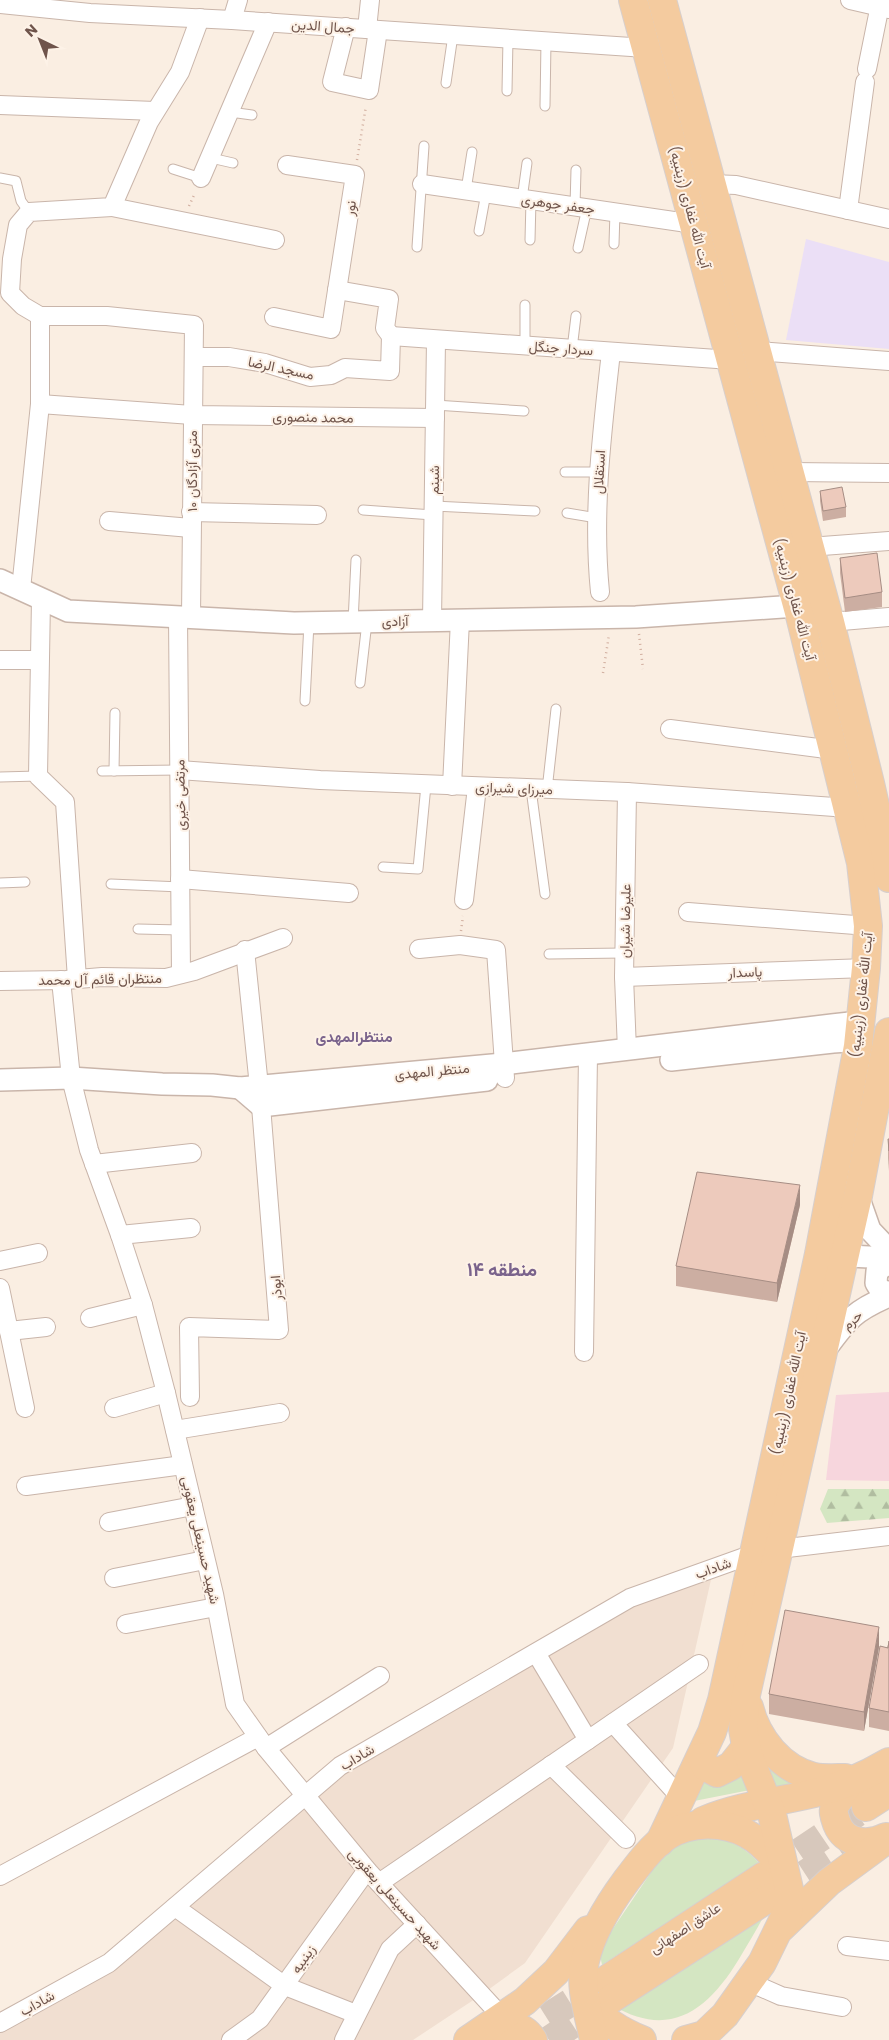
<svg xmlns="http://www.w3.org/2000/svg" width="889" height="2040" font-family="Poppins,Vazirmatn,sans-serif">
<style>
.residential{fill:#f1dfd1}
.education{fill:#ebdff6}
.medical{fill:#f7d6dd}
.green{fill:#d4e6c2}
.forest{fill:url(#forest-firs)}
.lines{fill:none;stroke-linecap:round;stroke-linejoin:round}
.primary-tunnel{stroke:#d7c8bc;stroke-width:28;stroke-dasharray:28 14;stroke-linecap:butt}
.service-casing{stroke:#c9b5aa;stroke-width:11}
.minor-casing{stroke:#c9b5aa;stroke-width:20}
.tertiary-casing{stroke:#c9b5aa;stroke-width:24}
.primary-casing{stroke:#d7cfcd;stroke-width:30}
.path{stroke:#d1ae9f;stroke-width:2.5;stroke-dasharray:1 4;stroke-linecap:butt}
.service{stroke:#fff;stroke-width:9}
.minor{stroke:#fff;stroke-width:18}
.tertiary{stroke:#fff;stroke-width:21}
.primary{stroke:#f4cb9f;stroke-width:28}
.wall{fill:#ccaea2}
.shaded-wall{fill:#a68d84}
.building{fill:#edcabc;stroke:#a68d84}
.labels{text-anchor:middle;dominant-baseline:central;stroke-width:4;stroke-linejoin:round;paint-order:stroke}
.street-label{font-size:14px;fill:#6f544b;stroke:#fdf2e7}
.neighbourhood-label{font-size:15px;font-weight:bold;fill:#7a638c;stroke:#fdf2e7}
.district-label{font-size:19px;font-weight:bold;fill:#7a638c;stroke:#fdf2e7}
</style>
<defs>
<pattern id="forest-firs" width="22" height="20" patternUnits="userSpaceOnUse" patternTransform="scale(1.25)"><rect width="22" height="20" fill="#d4e6c2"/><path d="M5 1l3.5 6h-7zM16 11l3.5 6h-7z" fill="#b0bda0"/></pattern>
</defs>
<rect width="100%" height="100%" fill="#faeee2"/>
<polygon class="residential" points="715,1562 673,1748 525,1963 481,1995 413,2040 0,2040 0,2032 72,1995 332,1777 630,1598"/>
<polygon class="education" points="806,239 889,262 889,349 786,340"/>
<polygon class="medical" points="889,1392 889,1481 826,1480 836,1395"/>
<g class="green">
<polygon points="757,1751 804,1784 774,1787"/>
<polygon points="744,1768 750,1790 684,1803 699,1774"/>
<path d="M705,1836C729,1840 741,1844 759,1863L602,1965L600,1954L606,1939L662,1856L684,1841Z"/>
<path d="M772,1899C763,1920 751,1939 739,1959C708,2010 670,2040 612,2005Z"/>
</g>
<polygon class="forest" points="828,1489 889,1489 889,1518 827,1523 820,1509"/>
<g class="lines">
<g class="primary-tunnel">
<polyline points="764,1876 866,1807"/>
<polyline points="770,1897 873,1830"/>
<polyline points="511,2040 603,1982"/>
<polyline points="549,2040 606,2002"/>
</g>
<defs>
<g id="service">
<polyline points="446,83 453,35"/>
<polyline points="507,91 508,38"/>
<polyline points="545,106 546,41"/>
<polyline points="230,112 252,115"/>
<polyline points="211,158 233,163"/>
<polyline points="173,169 201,178"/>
<polyline points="0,178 16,181 21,201 29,212"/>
<polyline points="466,190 472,152"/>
<polyline points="522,199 527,163"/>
<polyline points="575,206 576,170"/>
<polyline points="479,231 486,193"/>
<polyline points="530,240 531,200"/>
<polyline points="614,244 615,212"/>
<polyline points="417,247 424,146"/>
<polyline points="578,248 587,208"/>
<polyline points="525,305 525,346"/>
<polyline points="572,349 576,316"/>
<polyline points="435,405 524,411"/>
<polyline points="565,472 599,472"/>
<polyline points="434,506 535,511"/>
<polyline points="363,510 433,515"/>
<polyline points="567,513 597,518"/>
<polyline points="353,622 356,560"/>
<polyline points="360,683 367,622"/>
<polyline points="305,701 309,623"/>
<polyline points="102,771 179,770"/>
<polyline points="114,771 115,713"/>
<polyline points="0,777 38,776"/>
<polyline points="531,789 545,894"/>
<polyline points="547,790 556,709"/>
<polyline points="383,867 418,869 426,785"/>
<polyline points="0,883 25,882"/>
<polyline points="111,884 181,887"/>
<polyline points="138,929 181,930"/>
<polyline points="549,954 624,953"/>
</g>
<g id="minor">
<polyline points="850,0 889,9"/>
<polyline points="0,4 90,13 232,20 646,48"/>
<polyline points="232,20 238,0"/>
<polyline points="346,27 332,82 369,90 378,30"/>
<polyline points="367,29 370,0"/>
<polyline points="867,69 881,0"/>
<polyline points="0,105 155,111"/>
<polyline points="201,178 268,22"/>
<polyline points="422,184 694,224"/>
<polyline points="712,184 736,185 889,219"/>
<polyline points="112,207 275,240"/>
<polyline points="848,210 865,82"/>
<polyline points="274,317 331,329 355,175 287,165"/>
<polyline points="391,336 731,360"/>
<polyline points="757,351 889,361"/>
<polyline points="194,357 229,357 265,363 310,377 331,375 345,368 390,371 391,336 385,328 389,299 337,290"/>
<polyline points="40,404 192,415 435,418"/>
<polyline points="790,472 889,473"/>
<polyline points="191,512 317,515"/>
<polyline points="109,521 191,528"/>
<polyline points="809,547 889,541"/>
<polyline points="21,589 40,404 40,316"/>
<path d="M600,592C592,512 602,432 611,352"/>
<polyline points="41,599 38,776 65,802 77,979"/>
<polyline points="178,616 181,974"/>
<polyline points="191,617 194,325 107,316 40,316 23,306 10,293 12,259 18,225 29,212 112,207 149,122 180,72 200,18"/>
<polyline points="432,621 436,340"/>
<polyline points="830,622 889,617"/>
<polyline points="0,660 39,660"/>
<polyline points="670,729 834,750"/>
<polyline points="179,770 320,780 627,792 848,808"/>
<polyline points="452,786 460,620"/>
<polyline points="627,792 624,977 627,1050"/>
<polyline points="180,879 349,893"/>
<polyline points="464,900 477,787"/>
<polyline points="688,912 868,926"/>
<polyline points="419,949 460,945 496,950 505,1078"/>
<polyline points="624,977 866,968"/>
<polyline points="61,980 71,1078 89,1150 120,1235 143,1305 166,1393 214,1594 235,1704 266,1748 367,1870 502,2017"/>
<polyline points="0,981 66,980 102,977 166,978 194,971 283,938"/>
<polyline points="94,1164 192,1153"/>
<polyline points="120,1235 191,1228"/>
<polyline points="0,1261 38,1253"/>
<polyline points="0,1288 25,1408"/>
<polyline points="90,1318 143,1305"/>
<polyline points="9,1331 46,1327"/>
<polyline points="584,1352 588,1054"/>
<polyline points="190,1397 189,1327 279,1330 261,1106 245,950"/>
<polyline points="114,1408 166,1393"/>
<polyline points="175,1430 280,1413"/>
<polyline points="26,1486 183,1465"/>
<polyline points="109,1522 193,1506"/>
<polyline points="779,1549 889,1536"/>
<polyline points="114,1578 205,1560"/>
<polyline points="126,1624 216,1607"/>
<polyline points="536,1653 588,1740"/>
<polyline points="613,1723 680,1797"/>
<polyline points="266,1748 380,1676"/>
<polyline points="551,1765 626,1839"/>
<polyline points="0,1876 258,1737"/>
<polyline points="379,1883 699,1664"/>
<polyline points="175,1907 285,1986 356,2014"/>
<polyline points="847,1946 889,1951"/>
<polyline points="749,1982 781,1996 842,2007"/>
<polyline points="0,2023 109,1963 340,1766 630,1598 753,1554"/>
<polyline points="231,2040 260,2019 367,1870"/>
<polyline points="344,2040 390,1949 417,1924"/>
</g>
<g id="tertiary">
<polyline points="0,580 68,611 294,623 636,617 797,606"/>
<polyline points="671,1060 833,1042 848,1041 858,1046"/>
<polyline points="0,1080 71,1078 162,1084 212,1085 240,1088 503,1064 832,1025 850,1023 862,1018"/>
<polyline points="240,1088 261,1106 487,1080"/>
<polyline points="858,1196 870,1230 889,1250"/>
<polyline points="829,1255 889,1258"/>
<polyline points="889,1263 877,1271 876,1283 881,1291 889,1292"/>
<path d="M826,1349C848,1319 854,1311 889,1296"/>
</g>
<g id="primary">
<polyline points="633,0 800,616 861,863 868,926 866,968 858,1046 819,1254 722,1700 712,1732 660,1842"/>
<polyline points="662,0 830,622 870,783 887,859 889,878"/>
<path d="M749,1707C757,1739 781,1769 814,1777C824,1779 836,1778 845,1778"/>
<polyline points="701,1757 706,1767 717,1773 731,1766 746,1747"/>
<path d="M861,1781C851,1788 841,1794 835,1805C832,1811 835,1818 837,1824C845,1844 868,1846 886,1837"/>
<polyline points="866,1807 889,1792"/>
<path d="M703,1821C739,1806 777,1802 815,1793C839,1787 867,1775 889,1762"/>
<polyline points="781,1928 829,1882 889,1838"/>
<polyline points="606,1980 764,1876"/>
<polyline points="611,1999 770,1897"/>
<path d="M587,2002C603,2020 619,2031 642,2040"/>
<path d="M484,2032C502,2025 521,2021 533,2040"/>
<polyline points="468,2040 525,2001 556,1972 588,1930"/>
<path d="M594,2040C589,2015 579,1987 585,1961C591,1933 609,1904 626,1881C638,1865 651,1847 667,1836C690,1821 724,1821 747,1834C762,1842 773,1855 783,1868"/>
<polyline points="686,2040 704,2035 725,2015 762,1963 789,1908 789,1889 772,1814 747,1752 743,1729 746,1695 858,1196 889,1032"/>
</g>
</defs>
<use href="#service" class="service-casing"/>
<use href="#minor" class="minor-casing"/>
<use href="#tertiary" class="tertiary-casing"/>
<use href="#primary" class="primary-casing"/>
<g class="path">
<polyline points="357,160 366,106"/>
<polyline points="189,206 195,193"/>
<polyline points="639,634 643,669"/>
<polyline points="603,673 609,635"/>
<polyline points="461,931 463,916"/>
</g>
<use href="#service" class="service"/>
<use href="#minor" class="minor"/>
<use href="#tertiary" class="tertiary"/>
<use href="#primary" class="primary"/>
</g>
<g class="wall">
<polygon points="820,491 846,507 846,517 823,521 820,501"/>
<polygon points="840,558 882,592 882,607 845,612 840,573"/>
<polygon points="888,1139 889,1139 889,1171 888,1158"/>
<polygon points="800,1205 777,1302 676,1286 676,1266"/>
<polygon points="889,1641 889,1731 869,1727 869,1708"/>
<polygon points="879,1647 864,1731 769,1714 769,1694"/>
</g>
<g class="shaded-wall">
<polygon points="800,1185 800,1205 777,1302 777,1283"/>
<polygon points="879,1627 879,1647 864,1731 864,1712"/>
</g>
<g class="building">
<polygon points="842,487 846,507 823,511 820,491"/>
<polygon points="877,553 882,592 845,598 840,558"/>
<polygon points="888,1139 889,1139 889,1151"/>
<polygon points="697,1172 800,1185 777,1283 676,1266"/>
<polygon points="785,1610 879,1627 864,1712 769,1694"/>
<polygon points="889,1641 889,1712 869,1708 880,1646 888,1648"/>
</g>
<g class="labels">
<g class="street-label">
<text transform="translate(323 26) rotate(4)">جمال الدین</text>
<text transform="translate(558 204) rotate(8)">جعفر جوهری</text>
<text transform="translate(690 207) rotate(75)">آیت الله غفاری (زینبیه)</text>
<text transform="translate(350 208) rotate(-81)">نور</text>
<text transform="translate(561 348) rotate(4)">سردار جنگل</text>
<text transform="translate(281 368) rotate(12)">مسجد الرضا</text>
<text transform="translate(313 417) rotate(1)">محمد منصوری</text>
<text transform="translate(192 471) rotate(-90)">۱۰ متری آزادگان</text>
<text transform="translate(599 472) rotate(-87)">استقلال</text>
<text transform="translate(434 480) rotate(-89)">شبنم</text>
<text transform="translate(795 599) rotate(75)">آیت الله غفاری (زینبیه)</text>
<text transform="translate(395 621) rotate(-1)">آزادی</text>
<text transform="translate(514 788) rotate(2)">میرزای شیرازی</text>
<text transform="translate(180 795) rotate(-91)">مرتضی خیری</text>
<text transform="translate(625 921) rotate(-89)">علیرضا شیران</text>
<text transform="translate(745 972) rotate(-2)">پاسدار</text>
<text transform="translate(100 979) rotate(-1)">منتظران قائم آل محمد</text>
<text transform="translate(861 995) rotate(-84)">آیت الله غفاری (زینبیه)</text>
<text transform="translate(432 1071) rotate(-5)">منتظر المهدی</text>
<text transform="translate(276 1288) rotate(-95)">ابوذر</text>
<text transform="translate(852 1320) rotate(-42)">حرم</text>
<text transform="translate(788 1393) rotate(-78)">آیت الله غفاری (زینبیه)</text>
<text transform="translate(201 1540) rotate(77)">شهید حسینعلی یعقوبی</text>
<text transform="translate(713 1568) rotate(-20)">شاداب</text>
<text transform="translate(357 1757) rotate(-31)">شاداب</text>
<text transform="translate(395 1899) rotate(48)">شهید حسینعلی یعقوبی</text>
<text transform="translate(685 1928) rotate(-33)">عاشق اصفهانی</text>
<text transform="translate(303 1959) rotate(-55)">زینبیه</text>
<text transform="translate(37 2003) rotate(-29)">شاداب</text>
</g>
<g class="neighbourhood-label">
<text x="354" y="1036">منتظرالمهدی</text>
</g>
<g class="district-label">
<text x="502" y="1269">منطقه ۱۴</text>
</g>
</g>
<g transform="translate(40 40) rotate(317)" stroke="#fdf2e7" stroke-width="4" paint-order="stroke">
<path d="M0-4L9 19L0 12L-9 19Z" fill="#6f544b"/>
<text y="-8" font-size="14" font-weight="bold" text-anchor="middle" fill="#6f544b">N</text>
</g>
</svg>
